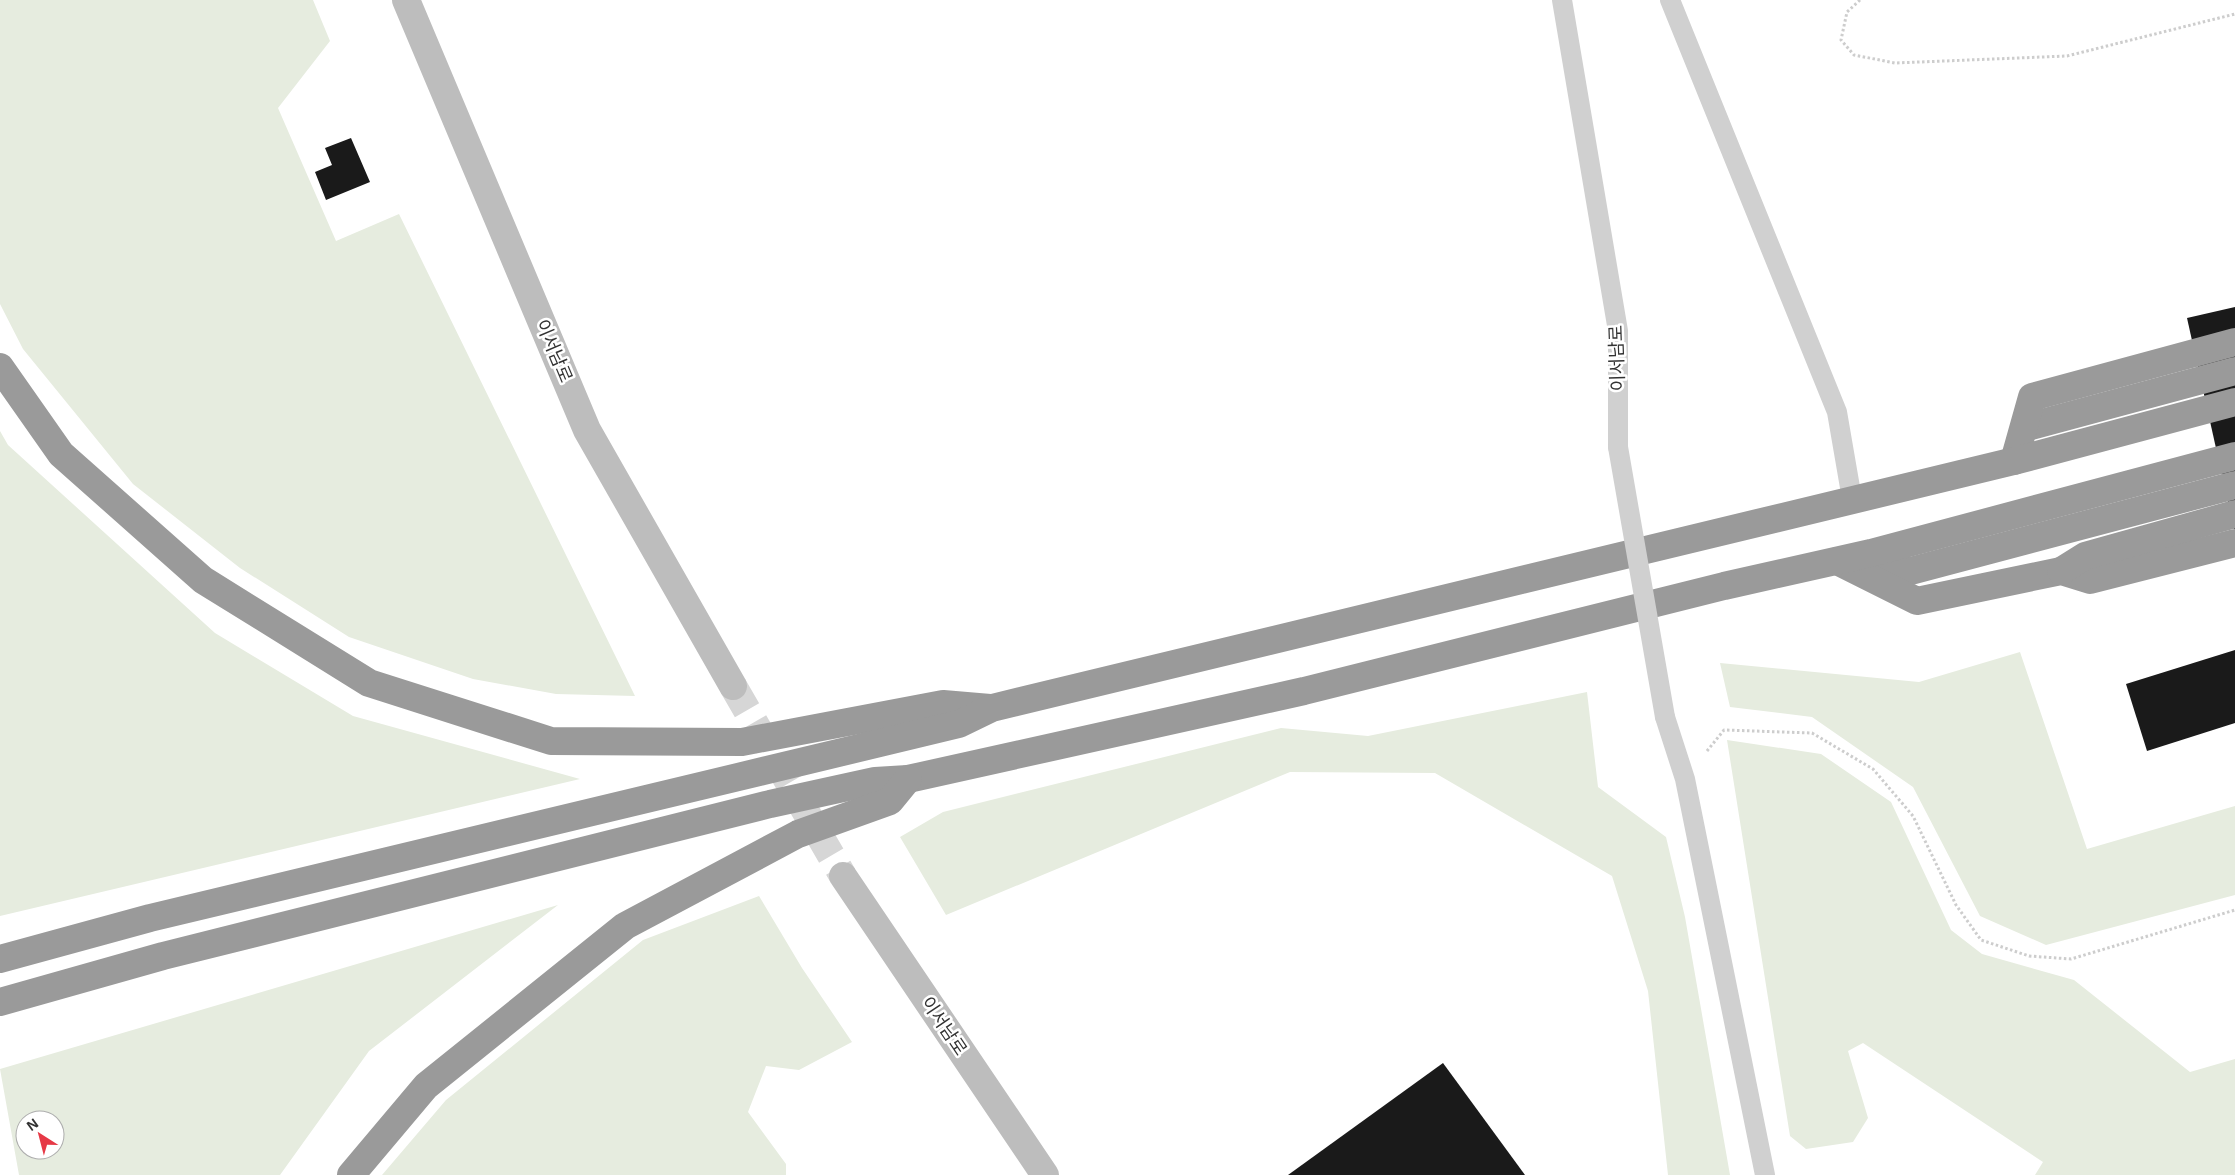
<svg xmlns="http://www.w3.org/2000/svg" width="2235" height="1175" font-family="Arial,'Noto Sans KR',sans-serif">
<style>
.green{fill:#e6ecdf;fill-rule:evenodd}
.building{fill:#1a1a1a}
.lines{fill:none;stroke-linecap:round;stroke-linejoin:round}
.secondary-tunnel{stroke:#d6d6d6;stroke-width:28;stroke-dasharray:28 14;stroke-linecap:butt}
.path{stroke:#cdcdcd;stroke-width:3;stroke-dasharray:2.5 2.5;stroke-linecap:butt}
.lane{stroke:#d0d0d0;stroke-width:20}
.secondary{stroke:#bdbdbd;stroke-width:28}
.highway{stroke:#9a9a9a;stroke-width:28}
.lane-bridge{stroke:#d0d0d0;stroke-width:20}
.labels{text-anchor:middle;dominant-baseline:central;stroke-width:5;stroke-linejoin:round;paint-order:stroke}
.street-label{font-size:18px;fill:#333;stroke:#fff}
</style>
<rect width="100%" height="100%" fill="#fff"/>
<g class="green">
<polygon points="0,0 313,0 330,41 278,108 336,241 399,214 635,696 556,694 473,679 349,637 240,568 133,484 23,349 0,304"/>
<polygon points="0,431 8,445 215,633 353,716 580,779 0,916"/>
<polygon points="2020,652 2087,849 2235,806 2235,895 2046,945 1980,916 1913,787 1812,717 1730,707 1720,663 1919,682"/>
<polygon points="1587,692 1598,787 1666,837 1685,917 1730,1175 1668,1175 1648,991 1612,876 1435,773 1290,772 946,915 900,837 943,812 1281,728 1368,736"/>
<polygon points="1727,740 1821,754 1891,802 1951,930 1982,954 2074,980 2190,1072 2235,1059 2235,1175 2035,1175 2043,1162 1863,1043 1848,1051 1868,1118 1853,1142 1806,1149 1790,1136"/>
<polygon points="759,896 802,968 852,1042 799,1070 766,1066 748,1112 786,1164 786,1175 382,1175 446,1100 643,940"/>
<path d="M558,905L369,1051L280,1175H19L0,1069ZM25,1120H55V1150H25Z"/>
</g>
<g class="building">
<polygon points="351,138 370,182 326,200 315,172 332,165 325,148"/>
<polygon points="2235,307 2235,529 2234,529 2187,318"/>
<polygon points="2235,650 2235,723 2147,751 2126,684"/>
<polygon points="1443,1063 1525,1175 1288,1175"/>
</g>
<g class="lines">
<polyline class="secondary-tunnel" points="733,686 843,876"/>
<g class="path">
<polyline points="1860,0 1847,12 1841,40 1854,55 1895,63 2067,56 2235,14"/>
<polyline points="1707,751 1724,730 1812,733 1873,769 1913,816 1956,905 1981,940 2029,956 2071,959 2235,910"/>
</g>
<g class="lane">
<polyline points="1562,0 1618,331 1618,447"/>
<polyline points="1670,0 1837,412 1852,499"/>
<polyline points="1665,717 1685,779 1765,1175"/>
</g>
<g class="secondary">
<polyline points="406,0 587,430 733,686"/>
<polyline points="843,876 1045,1175"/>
</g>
<g class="highway">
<polyline points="0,367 61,454 203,580 369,683 551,741 742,742 943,704 990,708"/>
<polyline points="2024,428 2235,371"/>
<polyline points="2014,461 2032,397 2235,342"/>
<polyline points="1878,552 1907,572 2235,485"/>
<polyline points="1837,561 1917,601 2061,571 2090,580 2235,543"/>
<polyline points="2061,571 2085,556 2235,514"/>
<polyline points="0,959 150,918 959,724 992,708 2014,461 2235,402"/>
<polyline points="0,1002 163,956 770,804 875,781 908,779 1304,691 1724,586 1871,553 2235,456"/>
<polyline points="351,1175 426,1086 625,926 798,834 890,801 908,779"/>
</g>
<polyline class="lane-bridge" points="1618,447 1665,717"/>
</g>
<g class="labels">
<g class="street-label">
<text transform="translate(554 351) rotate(67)">이서남로</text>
<text transform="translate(1617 358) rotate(-92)">이서남로</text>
<text transform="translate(944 1026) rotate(56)">이서남로</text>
</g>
</g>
<g transform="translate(40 1135) rotate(324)"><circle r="24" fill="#ffffff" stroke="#adadad"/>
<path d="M0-4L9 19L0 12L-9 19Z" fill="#e63946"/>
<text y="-8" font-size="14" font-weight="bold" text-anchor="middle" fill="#333333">N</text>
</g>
</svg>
